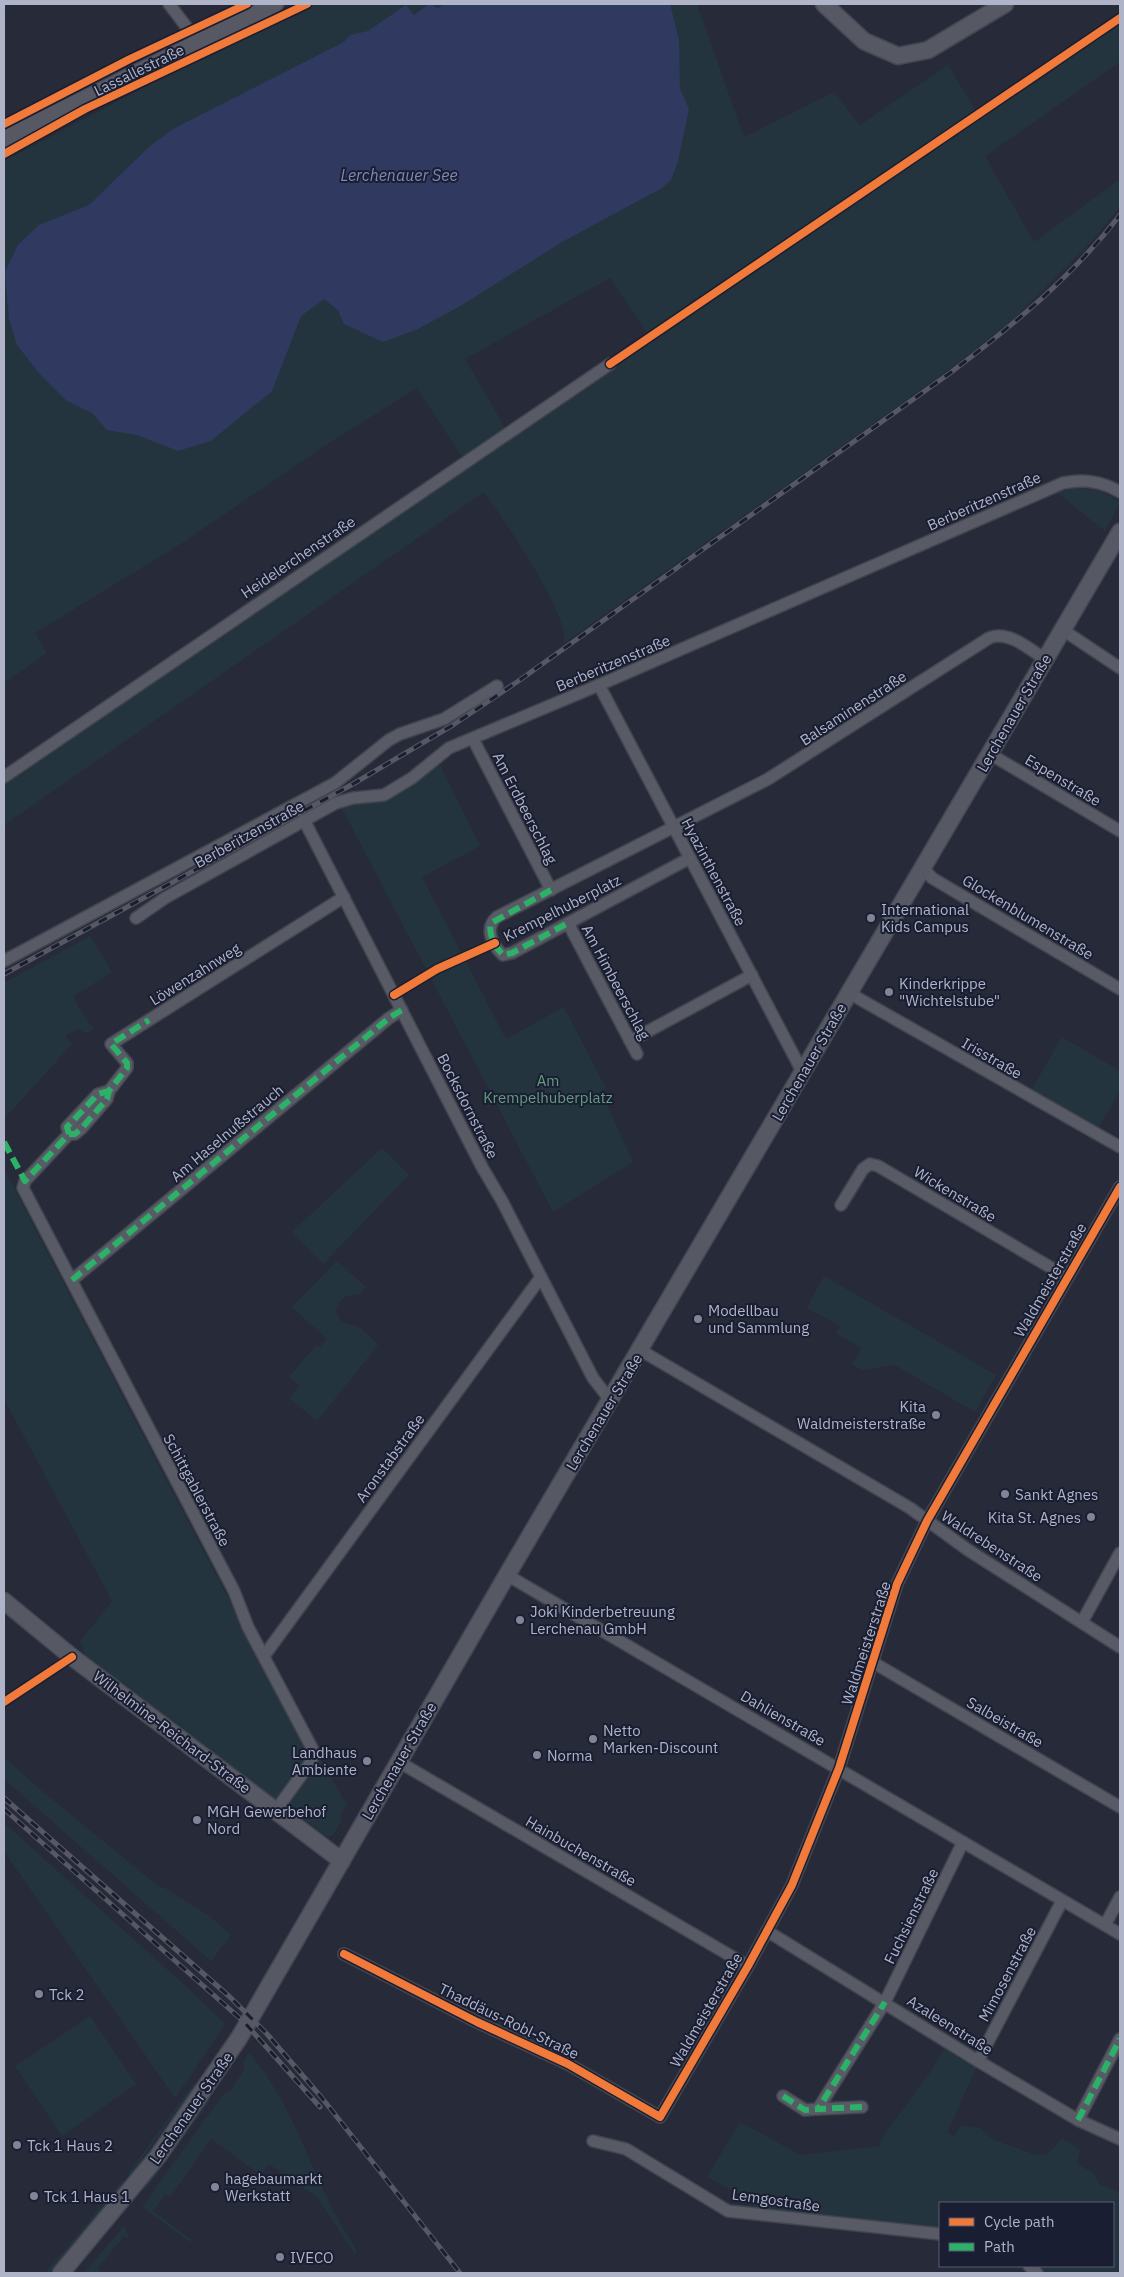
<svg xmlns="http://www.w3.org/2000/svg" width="1124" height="2277" font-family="'IBM Plex Sans',sans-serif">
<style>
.green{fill:#24343e;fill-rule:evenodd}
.water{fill:#303960}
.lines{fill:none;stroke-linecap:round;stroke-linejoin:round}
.street-casing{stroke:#42444e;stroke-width:14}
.secondary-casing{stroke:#444753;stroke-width:19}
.street{stroke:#585a65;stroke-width:11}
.secondary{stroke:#565863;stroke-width:16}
.rail-casing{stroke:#565863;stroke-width:5}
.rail{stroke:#1a1e32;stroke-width:3;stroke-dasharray:9;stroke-linecap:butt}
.quiet{stroke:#2db169;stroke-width:6;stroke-dasharray:12 6;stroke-linecap:butt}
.cycleway-casing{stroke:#1a1e32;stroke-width:11}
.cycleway{stroke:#f17a3a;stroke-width:8}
.poi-dot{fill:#808496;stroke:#1a1e32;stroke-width:2}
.labels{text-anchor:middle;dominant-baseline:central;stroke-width:4;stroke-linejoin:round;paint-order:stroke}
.street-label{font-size:15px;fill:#b0b4c9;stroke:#1a1e32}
.poi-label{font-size:15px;fill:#b0b4c9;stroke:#1a1e32;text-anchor:start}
.park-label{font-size:15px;fill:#659c7f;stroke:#1a1e32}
.water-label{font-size:16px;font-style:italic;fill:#7e89b8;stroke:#1a1e32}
</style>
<rect width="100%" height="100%" fill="#272a38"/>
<g class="green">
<path d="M310,4H697L744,137L834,92L860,125L948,65L979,116L1120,21V62L985,156L1034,242L1120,179V207L1092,241L1014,319L947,371L563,644C574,620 501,515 484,492L4,825V783L466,463L417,388L326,445L182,543L35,633L47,653L4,683V161L221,47ZM610,278L650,337L600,374L509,434L465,359Z"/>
<polygon points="1075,487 1101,491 1120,502 1105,531 1058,493"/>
<polygon points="437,759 480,846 422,877 506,1039 564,1007 606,1088 601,1091 633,1162 553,1212 337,799 383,794"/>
<polygon points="90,936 112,972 74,996 76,1003 94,1030 86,1033 77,1029 65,1036 72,1044 4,1119 4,983"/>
<polygon points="1062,1037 1120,1071 1120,1091 1098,1128 1032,1089"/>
<polygon points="382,1148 409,1175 323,1264 292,1232"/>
<polygon points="4,1169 286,1709 319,1757 347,1805 340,1816 342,1819 333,1835 327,1837 292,1810 269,1797 86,1657 80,1641 112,1601 4,1399"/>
<path d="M337,1261L366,1287L360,1294C346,1296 341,1296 336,1310C342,1326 341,1322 356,1326C363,1328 373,1340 378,1345L317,1421L289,1398L300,1386L289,1377L316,1345L320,1347L327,1339L292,1307Z"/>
<polygon points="824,1276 996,1375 975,1412 895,1365 862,1370 852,1364 862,1348 836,1334 840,1326 807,1308"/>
<polygon points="4,1757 42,1791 159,1887 165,1888 209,1916 231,1935 211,1961 4,1779"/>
<polygon points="4,1823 191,1991 225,2024 175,2098 4,1851"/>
<polygon points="90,2016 136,2084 62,2136 15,2066"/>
<polygon points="944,2049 976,2068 948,2131 949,2134 954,2136 961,2126 980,2128 994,2140 1036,2155 1048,2154 1062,2138 1080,2150 1077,2163 1094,2174 1099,2184 1120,2192 1120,2273 1043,2273 1036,2266 1113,2266 1113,2203 940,2203 940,2228 769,2210 748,2205 749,2199 707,2177 740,2122 801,2155 880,2146 880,2141 933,2068"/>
<path d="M249,2053C287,2096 304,2151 329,2202C337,2219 348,2235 357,2252L354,2253L318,2198L269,2164L261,2175L211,2139L170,2197L165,2194L153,2211L192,2240L190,2242L142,2207L224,2093L230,2091L244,2070L243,2063Z"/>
<polygon points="194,2083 196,2084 130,2176 128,2174"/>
<polygon points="209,2098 211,2100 146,2189 144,2188"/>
<polygon points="123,2180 125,2182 49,2273 45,2273"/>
<polygon points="124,2226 130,2241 124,2236 97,2269 102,2273 84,2273"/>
</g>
<polygon class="water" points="429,4 433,4 437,9 444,4 670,4 679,40 680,89 689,109 678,161 671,180 662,188 562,242 462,305 418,329 383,342 344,324 338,310 324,299 301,316 272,391 211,441 178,451 137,435 107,430 92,413 67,401 38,372 17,345 9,319 5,272 18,245 39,225 89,205 149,147 173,129 344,42 350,35 368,31 406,5 414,15"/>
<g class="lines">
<defs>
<g id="street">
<polyline points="169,4 198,42"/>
<polyline points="1063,630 1120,668"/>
<polyline points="599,685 803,1073"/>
<polyline points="473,739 551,890"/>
<polyline points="990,754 1120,831"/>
<polyline points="4,777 610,364"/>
<polyline points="304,820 482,1167 502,1201 593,1378 610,1400"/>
<path d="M690,858L512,953L503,955C492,945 484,928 497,917L768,779L989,638C1009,630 1029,649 1045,659"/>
<polyline points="923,868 932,878 1120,989"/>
<path d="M136,918L165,898L336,803L353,798L384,795L412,778L449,748L599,685L1063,483C1084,479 1101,481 1120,492"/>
<polyline points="568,923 637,1054"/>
<polyline points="4,961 335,783 389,740 400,734 444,719 497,686"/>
<polyline points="849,993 1120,1147"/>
<polyline points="630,1041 752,975"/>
<polyline points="69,1134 67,1127 98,1094 109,1091"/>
<polyline points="841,1205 863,1169 870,1164 878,1166 1067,1277"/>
<polyline points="72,1280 389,1018 402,1010"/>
<polyline points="640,1350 910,1508 968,1550 1120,1647"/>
<polyline points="507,1575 1120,1934"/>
<polyline points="1082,1622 1120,1553"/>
<polyline points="264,1656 541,1277"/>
<polyline points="874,1663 1120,1807"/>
<polyline points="399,1762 748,1966"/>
<polyline points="276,1810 311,1762 313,1756 312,1748 248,1627 234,1591 23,1188 25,1181 69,1134 75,1134 82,1128 107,1099 109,1091 127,1068 127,1063 111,1044 344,897"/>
<polyline points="1105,1925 1120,1897"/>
<polyline points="767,1931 978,2061 1078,2120 1120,2139"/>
<polyline points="344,1954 477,2022 568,2064 660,2117 748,1966 792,1885 839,1768 897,1584 927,1521 1120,1187"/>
<polyline points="978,2061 1062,1901"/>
<polyline points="783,2096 805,2110 818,2109"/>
<polyline points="862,2107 818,2109 885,2002 963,1842"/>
<polyline points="1078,2120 1120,2039"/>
<polyline points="593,2141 626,2149 728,2211 940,2234"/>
<polyline points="1029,2266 1037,2273"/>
</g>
<g id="secondary">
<polyline points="824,4 864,41 898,56 928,50 1005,4"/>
<polyline points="4,139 275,4"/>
<polyline points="4,1601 72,1657 342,1861"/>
<polyline points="61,2273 158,2156 239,2038 507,1575 1120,532"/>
</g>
</defs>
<use href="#street" class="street-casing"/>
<use href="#secondary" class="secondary-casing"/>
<use href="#street" class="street"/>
<use href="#secondary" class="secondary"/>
<defs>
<g id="rail">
<path d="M4,974L353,784L453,725L517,682L950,373C1012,326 1072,277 1120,215"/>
<polyline points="4,1798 231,1998 267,2034 322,2098 460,2273"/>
<polyline points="4,1809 244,2022 320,2107"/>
</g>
</defs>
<use href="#rail" class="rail-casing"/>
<use href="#rail" class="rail"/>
<g class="quiet">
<path d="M551,890L491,923C488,934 495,947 503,955L512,953L568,923"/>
<polyline points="69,1134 67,1127 98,1094 109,1091"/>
<polyline points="4,1142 25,1181 69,1134 75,1134 82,1128 107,1099 109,1091 127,1068 127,1063 111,1044 149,1020"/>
<polyline points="72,1280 389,1018 402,1010"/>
<polyline points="783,2096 805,2110 818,2109"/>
<polyline points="862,2107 818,2109 885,2002"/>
<polyline points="1078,2120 1120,2039"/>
</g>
<defs>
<g id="cycleway">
<polyline points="4,124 130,59 247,4"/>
<polyline points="4,154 85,109 307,4"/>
<polyline points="610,364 1120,18"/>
<polyline points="394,995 437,969 495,943"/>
<polyline points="4,1702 72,1657"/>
<polyline points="344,1954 477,2022 568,2064 660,2117 748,1966 792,1885 839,1768 897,1584 927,1521 1120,1187"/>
</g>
</defs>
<use href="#cycleway" class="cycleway-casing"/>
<use href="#cycleway" class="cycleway"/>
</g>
<g class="poi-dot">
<circle cx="871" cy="918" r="5"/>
<circle cx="889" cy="992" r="5"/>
<circle cx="698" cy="1319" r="5"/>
<circle cx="936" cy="1415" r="5"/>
<circle cx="1005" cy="1494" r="5"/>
<circle cx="1091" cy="1517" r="5"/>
<circle cx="520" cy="1620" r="5"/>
<circle cx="593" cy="1739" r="5"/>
<circle cx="537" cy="1755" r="5"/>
<circle cx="367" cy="1761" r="5"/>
<circle cx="197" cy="1820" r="5"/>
<circle cx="39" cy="1994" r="5"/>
<circle cx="17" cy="2145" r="5"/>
<circle cx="215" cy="2187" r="5"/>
<circle cx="34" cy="2196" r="5"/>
<circle cx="280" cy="2257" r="5"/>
</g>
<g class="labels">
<g class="street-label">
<text transform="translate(139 70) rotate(-26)">Lassallestraße</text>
<text transform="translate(984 501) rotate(-24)">Berberitzenstraße</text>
<text transform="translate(298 557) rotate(-34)">Heidelerchenstraße</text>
<text transform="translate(613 663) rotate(-23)">Berberitzenstraße</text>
<text transform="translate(853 708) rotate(-33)">Balsaminenstraße</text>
<text transform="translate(1014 713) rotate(-60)">Lerchenauer Straße</text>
<text transform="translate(1063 780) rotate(31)">Espenstraße</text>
<text transform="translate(525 808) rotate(63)">Am Erdbeerschlag</text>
<text transform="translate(249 834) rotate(-29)">Berberitzenstraße</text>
<text transform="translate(714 872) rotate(62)">Hyazinthenstraße</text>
<text transform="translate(562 908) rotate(-27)">Krempelhuberplatz</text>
<text transform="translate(1028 917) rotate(31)">Glockenblumenstraße</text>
<text transform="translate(195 974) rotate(-32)">Löwenzahnweg</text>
<text transform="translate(616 982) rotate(62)">Am Himbeerschlag</text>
<text transform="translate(992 1058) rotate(30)">Irisstraße</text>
<text transform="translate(809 1062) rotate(-60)">Lerchenauer Straße</text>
<text transform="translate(468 1106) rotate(63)">Bocksdornstraße</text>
<text transform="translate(227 1133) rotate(-40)">Am Haselnußstrauch</text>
<text transform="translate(955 1194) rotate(31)">Wickenstraße</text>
<text transform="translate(1050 1280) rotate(-60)">Waldmeisterstraße</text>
<text transform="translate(604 1412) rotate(-59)">Lerchenauer Straße</text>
<text transform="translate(390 1458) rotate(-54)">Aronstabstraße</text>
<text transform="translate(197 1490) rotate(62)">Schittgablerstraße</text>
<text transform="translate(992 1546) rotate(33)">Waldrebenstraße</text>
<text transform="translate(866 1643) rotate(-72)">Waldmeisterstraße</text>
<text transform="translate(783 1718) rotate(30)">Dahlienstraße</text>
<text transform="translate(1005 1722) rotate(30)">Salbeistraße</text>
<text transform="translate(172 1732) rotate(37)">Wilhelmine-Reichard-Straße</text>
<text transform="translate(399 1761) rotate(-60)">Lerchenauer Straße</text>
<text transform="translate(581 1851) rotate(30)">Hainbuchenstraße</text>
<text transform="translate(911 1916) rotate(-64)">Fuchsienstraße</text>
<text transform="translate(1007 1974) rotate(-62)">Mimosenstraße</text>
<text transform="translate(706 2010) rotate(-60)">Waldmeisterstraße</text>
<text transform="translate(509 2021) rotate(26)">Thaddäus-Robl-Straße</text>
<text transform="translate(950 2025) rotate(32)">Azaleenstraße</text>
<text transform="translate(191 2108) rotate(-55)">Lerchenauer Straße</text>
<text transform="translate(776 2200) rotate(8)">Lemgostraße</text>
</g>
<g class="poi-label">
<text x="881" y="909">International<tspan x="881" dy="17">Kids Campus</tspan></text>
<text x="899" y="983">Kinderkrippe<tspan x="899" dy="17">"Wichtelstube"</tspan></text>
<text x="708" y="1310">Modellbau<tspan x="708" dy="17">und Sammlung</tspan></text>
<text x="926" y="1406" text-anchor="end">Kita<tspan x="926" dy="17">Waldmeisterstraße</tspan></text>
<text x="1015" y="1494">Sankt Agnes</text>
<text x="1081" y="1517" text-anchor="end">Kita St. Agnes</text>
<text x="530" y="1611">Joki Kinderbetreuung<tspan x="530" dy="17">Lerchenau GmbH</tspan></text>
<text x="603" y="1730">Netto<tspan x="603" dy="17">Marken-Discount</tspan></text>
<text x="357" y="1752" text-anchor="end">Landhaus<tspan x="357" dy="17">Ambiente</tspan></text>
<text x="547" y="1755">Norma</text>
<text x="207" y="1811">MGH Gewerbehof<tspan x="207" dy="17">Nord</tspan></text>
<text x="49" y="1994">Tck 2</text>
<text x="27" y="2145">Tck 1 Haus 2</text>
<text x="225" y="2178">hagebaumarkt<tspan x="225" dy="17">Werkstatt</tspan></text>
<text x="44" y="2196">Tck 1 Haus 1</text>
<text x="290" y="2257">IVECO</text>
</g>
<g class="park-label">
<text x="548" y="1080">Am<tspan x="548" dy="17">Krempelhuberplatz</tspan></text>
</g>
<g class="water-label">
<text x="399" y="175">Lerchenauer See</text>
</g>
</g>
<rect width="1124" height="2277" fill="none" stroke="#b0b4c9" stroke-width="10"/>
<rect x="939" y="2202" width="175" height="65" fill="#1a1e32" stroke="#565a6e"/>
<rect x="949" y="2218" width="25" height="8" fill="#f17a3a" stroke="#565a6e"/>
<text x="984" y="2227" font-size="15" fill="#b0b4c9">Cycle path</text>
<rect x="949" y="2243" width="25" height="8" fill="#2db169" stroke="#565a6e"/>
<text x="984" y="2252" font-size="15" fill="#b0b4c9">Path</text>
</svg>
